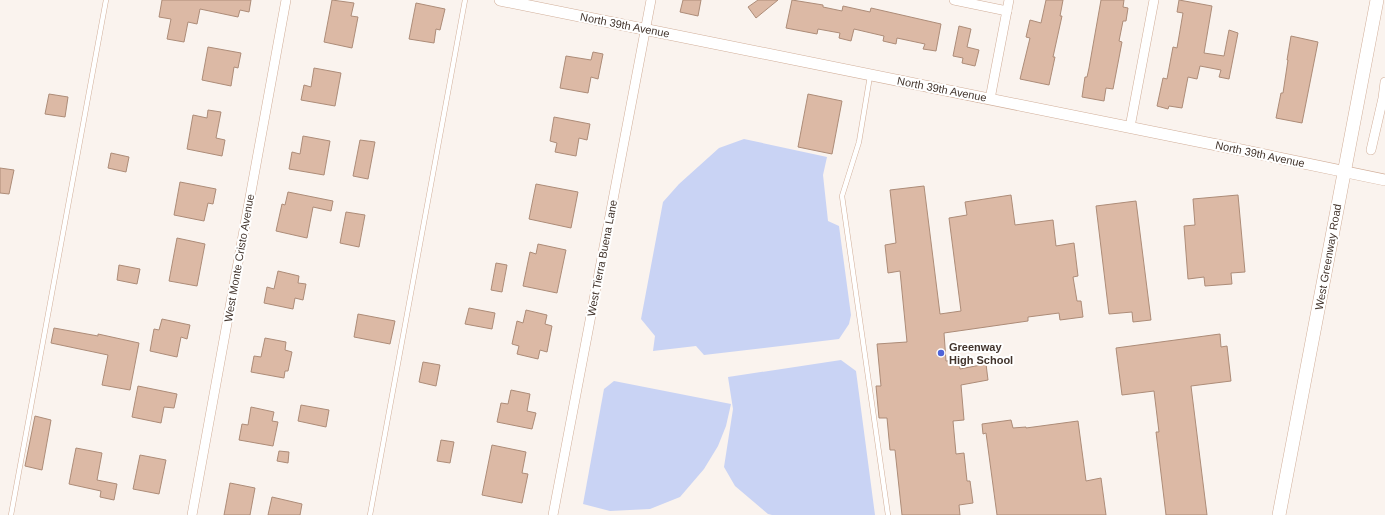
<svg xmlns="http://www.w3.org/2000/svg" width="1385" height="515" font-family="Helvetica,sans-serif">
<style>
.green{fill:#c9d3f4}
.building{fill:#dcb9a5;stroke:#ad8c78}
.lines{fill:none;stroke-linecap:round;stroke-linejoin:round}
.service-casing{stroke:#d1ae99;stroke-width:5.5}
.minor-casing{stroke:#d1ae99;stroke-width:10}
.tertiary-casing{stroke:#d1ae99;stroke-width:12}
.secondary-casing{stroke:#d1ae99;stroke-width:14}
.service{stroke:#fff;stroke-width:4.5}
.minor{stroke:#fff;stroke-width:9}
.tertiary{stroke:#fff;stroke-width:11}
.secondary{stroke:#fff;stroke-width:13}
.poi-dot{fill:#4e63d8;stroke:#fff;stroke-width:1.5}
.labels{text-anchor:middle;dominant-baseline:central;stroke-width:4;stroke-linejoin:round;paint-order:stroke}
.street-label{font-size:11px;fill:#42342c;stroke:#fff}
.poi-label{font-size:11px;font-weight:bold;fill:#42342c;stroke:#fff;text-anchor:start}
</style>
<rect width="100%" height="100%" fill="#faf3ee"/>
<g class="green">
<polygon points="744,139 827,157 823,175 828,221 839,226 851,315 849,324 839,339 704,355 696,346 653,351 655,336 641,319 663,202 679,184 719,148"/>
<polygon points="841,360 856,371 875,515 772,515 768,514 735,486 724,467 733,409 728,377"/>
<polygon points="614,381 731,404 726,426 718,446 704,469 680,497 650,509 610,511 583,504 604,389"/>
</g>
<g class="building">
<polygon points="162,0 251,0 249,12 240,10 238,17 200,9 197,24 188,22 184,42 167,39 171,19 159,17"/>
<polygon points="332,0 354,3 351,16 358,17 352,48 324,42"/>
<polygon points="683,0 701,0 698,16 680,12"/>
<polygon points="758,0 778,0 756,18 748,7"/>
<polygon points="792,0 823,5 823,7 842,11 843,6 870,12 871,8 941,24 936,51 923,49 925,44 897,38 896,44 883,41 884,36 854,29 851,41 839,38 840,33 818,29 817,34 786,28"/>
<polygon points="1046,0 1063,0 1060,16 1062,16 1053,57 1055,57 1049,85 1020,79 1030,38 1026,37 1030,20 1041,23"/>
<polygon points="1101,0 1124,0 1123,7 1128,8 1126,21 1123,21 1119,41 1122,42 1113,89 1106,88 1104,101 1082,97 1085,77 1087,77 1089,68"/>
<polygon points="1179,0 1212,6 1204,53 1224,56 1229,30 1238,33 1229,79 1219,77 1221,70 1200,66 1197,79 1188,77 1182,108 1169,106 1168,109 1157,106 1163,78 1167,79 1173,47 1177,48 1183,13 1177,12"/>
<polygon points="416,3 445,9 440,30 436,29 434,43 409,39"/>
<polygon points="959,26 971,29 967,47 979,50 975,66 962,63 963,58 953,56"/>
<polygon points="1291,36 1318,42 1302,123 1276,118 1281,93 1283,93 1288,60 1287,60"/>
<polygon points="208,47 241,53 238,68 234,67 231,86 202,80"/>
<polygon points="593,52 603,54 598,79 591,77 588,93 560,88 566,56 591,60"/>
<polygon points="314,68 341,73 335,106 301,100 304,85 311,87"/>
<polygon points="49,94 68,97 65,117 45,114"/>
<polygon points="808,94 842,101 832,154 798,147"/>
<polygon points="208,110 221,112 216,138 225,140 222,156 187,149 193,115 207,118"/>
<polygon points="554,117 590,124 587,140 579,138 576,156 555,152 557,143 550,141"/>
<polygon points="303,136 330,141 324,175 289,169 292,152 300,154"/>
<polygon points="360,140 375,142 368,179 353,176"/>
<polygon points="111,153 129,157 126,172 108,168"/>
<polygon points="0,168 14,170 9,194 0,193"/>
<polygon points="180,182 216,189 213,204 208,203 204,221 174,215"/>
<polygon points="536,184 578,192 571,228 529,219"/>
<polygon points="924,186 940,314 961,311 949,218 967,215 965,202 1011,195 1015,225 1053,220 1056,246 1074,243 1078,276 1073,277 1077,301 1081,301 1083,317 1060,320 1059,313 1028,317 1028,321 944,333 946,361 959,360 960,369 986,364 988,380 961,385 964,420 953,421 956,454 964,453 967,481 970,481 973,503 959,505 960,515 902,515 895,450 890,450 887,418 879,418 876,386 881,386 877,344 907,342 900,271 888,273 885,245 896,243 890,190"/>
<polygon points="288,192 333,201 331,211 313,207 307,238 276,231 282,204 285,205"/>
<polygon points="1238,195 1245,272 1231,273 1232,284 1205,286 1204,277 1188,279 1184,226 1195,225 1193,199"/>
<polygon points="1136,201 1151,320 1133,322 1132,312 1109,314 1096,206"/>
<polygon points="346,212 365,215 359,247 340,243"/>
<polygon points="177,238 205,244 197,286 169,281"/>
<polygon points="538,244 566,250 557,293 523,286 530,252 536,254"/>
<polygon points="496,263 507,265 502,292 491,290"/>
<polygon points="119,265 140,269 137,284 117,280"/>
<polygon points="278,271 299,276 298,283 306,284 303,300 295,298 293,309 264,303 267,287 274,289"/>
<polygon points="469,308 495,313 492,329 465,324"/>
<polygon points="526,310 547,315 545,324 552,326 547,352 540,350 538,359 517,354 519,346 512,344 517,321 523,323"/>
<polygon points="358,314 395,321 390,344 354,337"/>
<polygon points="162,319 190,325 187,339 181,337 177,357 150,351 154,329 159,330"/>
<polygon points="54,328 98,336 98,334 139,343 130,390 102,385 108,355 51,343"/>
<polygon points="1220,334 1221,347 1227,346 1231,381 1191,386 1207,515 1166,515 1156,432 1159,432 1154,391 1122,395 1116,348"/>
<polygon points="265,338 286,342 285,350 292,352 288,371 285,371 284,378 251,372 254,356 261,357"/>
<polygon points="423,362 440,365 436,386 419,382"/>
<polygon points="138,386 177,394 174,408 164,407 161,423 132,417"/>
<polygon points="511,390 530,394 527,411 536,413 532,429 497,422 501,403 508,404"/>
<polygon points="301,405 329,410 326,427 298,421"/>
<polygon points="251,407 274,412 272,421 278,422 273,446 239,440 242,424 248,425"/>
<polygon points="35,416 51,420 42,470 25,466"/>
<polygon points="1011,420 1013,428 1026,427 1026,428 1078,421 1086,481 1101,478 1106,515 997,515 986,433 983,434 982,424"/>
<polygon points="441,440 454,442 450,463 437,461"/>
<polygon points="492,445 526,452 522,473 528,474 522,503 482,495"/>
<polygon points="76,448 102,453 97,480 117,484 114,500 100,497 101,491 69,484"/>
<polygon points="279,451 289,452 288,463 277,461"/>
<polygon points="140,455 166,460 159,494 133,489"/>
<polygon points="230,483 255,488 250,515 224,515"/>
<polygon points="272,497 302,504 300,515 268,515"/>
</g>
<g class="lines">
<defs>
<g id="service">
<polyline points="870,76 859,142 842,196 888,515"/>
<polyline points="11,515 106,0"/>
<polyline points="370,515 465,0"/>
</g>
<g id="minor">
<polyline points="954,0 1007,11"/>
<polyline points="990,99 1009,0"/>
<polyline points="1130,127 1154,0"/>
<polyline points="1371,150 1383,98 1385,82"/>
<polyline points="192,515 286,0"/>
<polyline points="553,515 651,0"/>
</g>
<polyline id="tertiary" points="500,0 1217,145 1385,180"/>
<polyline id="secondary" points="1279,515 1377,0"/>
</defs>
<use href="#service" class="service-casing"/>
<use href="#minor" class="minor-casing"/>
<use href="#tertiary" class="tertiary-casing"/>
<use href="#secondary" class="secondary-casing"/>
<use href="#service" class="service"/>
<use href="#minor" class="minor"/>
<use href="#tertiary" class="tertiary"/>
<use href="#secondary" class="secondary"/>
</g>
<circle class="poi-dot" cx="941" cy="353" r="4"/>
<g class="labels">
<g class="street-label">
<text transform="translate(625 25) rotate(11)">North 39th Avenue</text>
<text transform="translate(942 89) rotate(11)">North 39th Avenue</text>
<text transform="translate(1260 154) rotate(12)">North 39th Avenue</text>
<text transform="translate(1328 257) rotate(-80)">West Greenway Road</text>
<text transform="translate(239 258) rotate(-80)">West Monte Cristo Avenue</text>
<text transform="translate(602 258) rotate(-79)">West Tierra Buena Lane</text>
</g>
<g class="poi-label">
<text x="949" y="347">Greenway<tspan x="949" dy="13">High School</tspan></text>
</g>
</g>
</svg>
